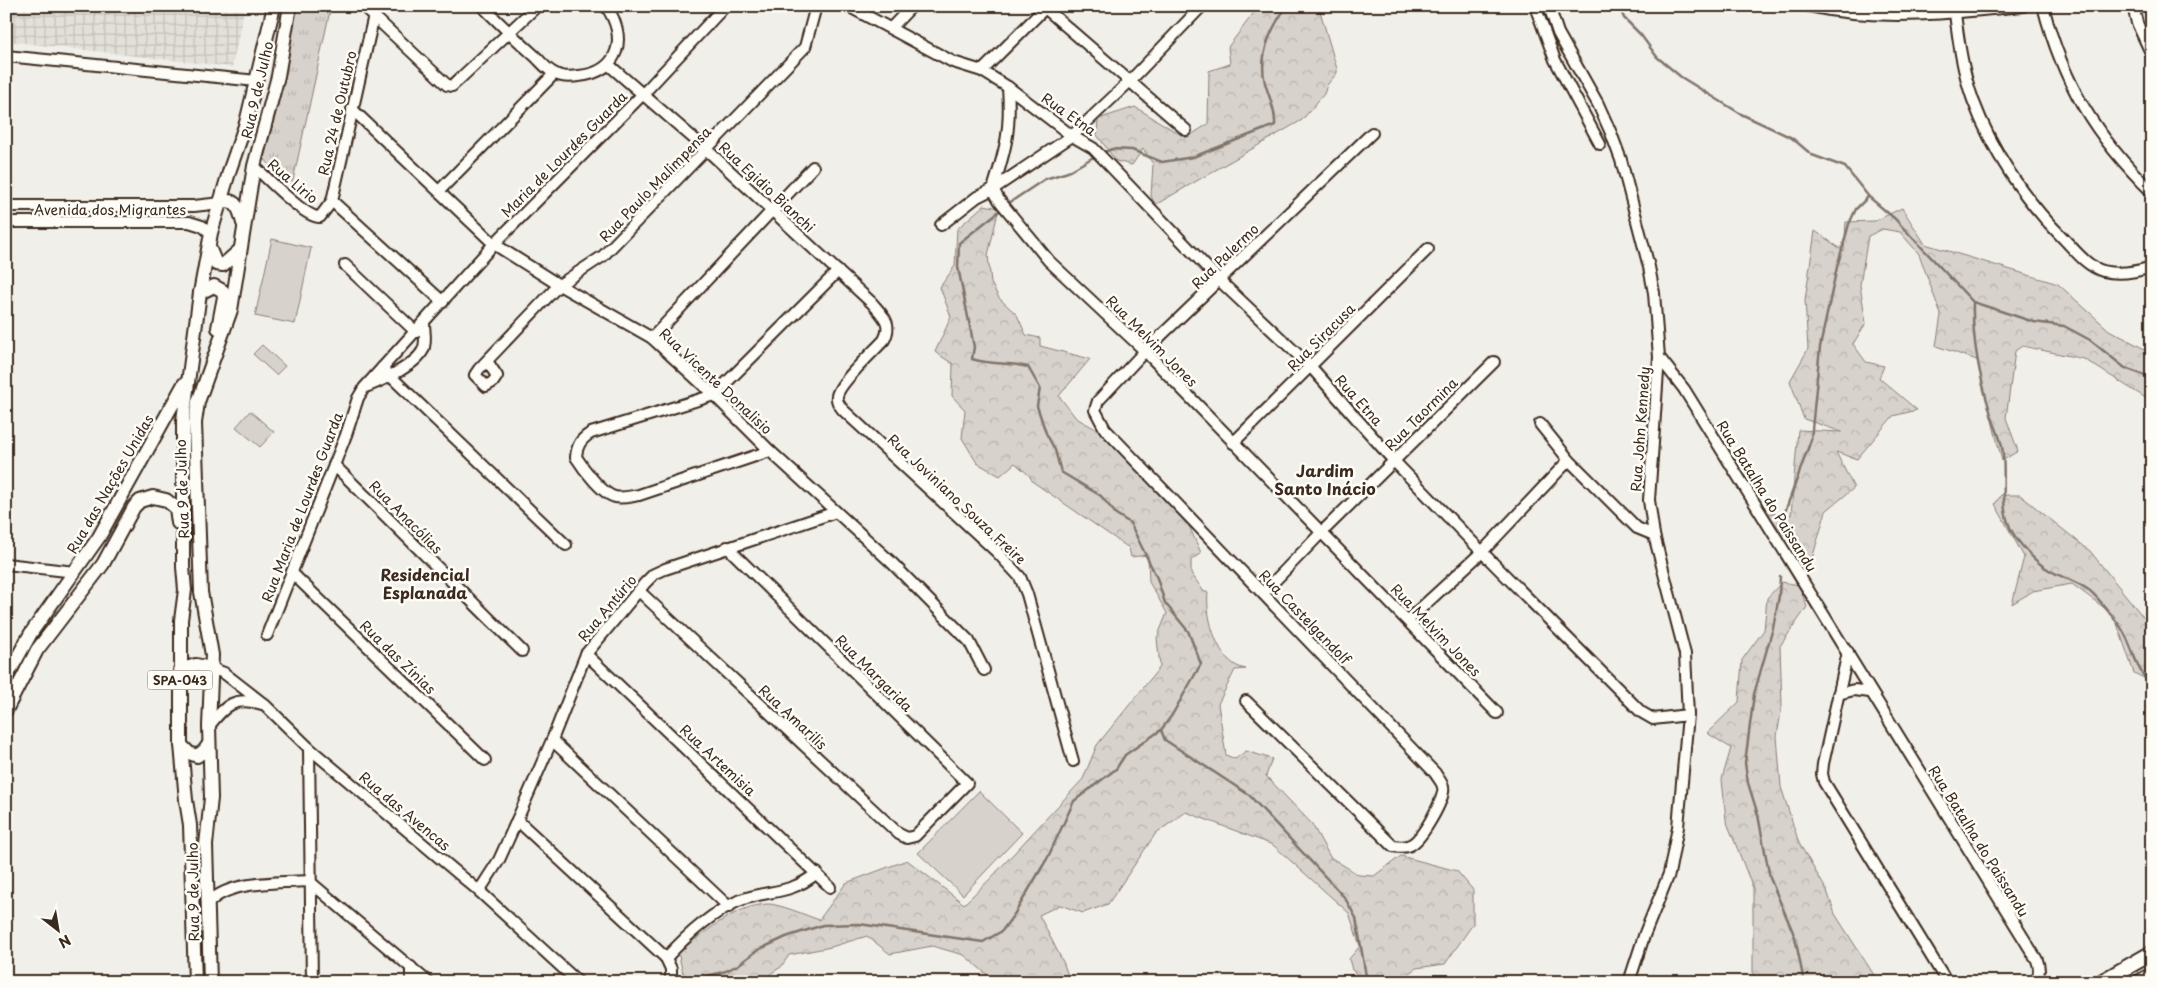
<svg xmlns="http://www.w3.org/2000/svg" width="2158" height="988" font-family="'Playpen Sans',sans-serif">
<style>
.industrial{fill:url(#industrial-grid)}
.grass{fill:url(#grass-tufts);stroke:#897e75}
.forest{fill:url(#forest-crowns);stroke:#897e75}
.garden{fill:#d7d2cc;stroke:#897e75}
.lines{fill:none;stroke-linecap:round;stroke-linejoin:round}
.stream{stroke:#80746b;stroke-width:2.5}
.minor-casing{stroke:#3b2a1e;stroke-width:14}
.major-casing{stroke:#3b2a1e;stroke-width:16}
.highway-casing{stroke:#3b2a1e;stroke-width:18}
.minor{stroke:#fdfcf7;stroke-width:10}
.major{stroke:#fdfcf7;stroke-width:12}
.highway{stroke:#fdfcf7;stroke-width:14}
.labels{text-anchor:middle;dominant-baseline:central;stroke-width:5;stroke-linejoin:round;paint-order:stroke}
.shield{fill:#fdfcf7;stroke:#75695f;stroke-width:1}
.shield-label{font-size:12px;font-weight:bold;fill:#3b2a1e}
.street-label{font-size:14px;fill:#3b2a1e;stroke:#fdfcf7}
.quarter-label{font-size:16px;font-weight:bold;fill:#3b2a1e;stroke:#fdfcf7}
</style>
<defs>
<pattern id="industrial-grid" width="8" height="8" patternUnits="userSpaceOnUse" patternTransform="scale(1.25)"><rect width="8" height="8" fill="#e3e0da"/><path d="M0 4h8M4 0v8" fill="none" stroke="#c4c0bb"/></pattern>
<pattern id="grass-tufts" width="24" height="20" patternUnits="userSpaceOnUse" patternTransform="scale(1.25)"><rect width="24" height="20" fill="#d7d2cc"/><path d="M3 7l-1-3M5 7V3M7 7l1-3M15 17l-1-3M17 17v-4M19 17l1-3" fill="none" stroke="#b9b4af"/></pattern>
<pattern id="forest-crowns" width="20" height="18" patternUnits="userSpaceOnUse" patternTransform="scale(1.25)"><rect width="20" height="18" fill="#d7d2cc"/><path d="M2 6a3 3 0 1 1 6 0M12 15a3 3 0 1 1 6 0" fill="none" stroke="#b9b4af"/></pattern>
</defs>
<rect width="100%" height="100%" fill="#f1efea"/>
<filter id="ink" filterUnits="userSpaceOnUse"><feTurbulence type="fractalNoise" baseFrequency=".02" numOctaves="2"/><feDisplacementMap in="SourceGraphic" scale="10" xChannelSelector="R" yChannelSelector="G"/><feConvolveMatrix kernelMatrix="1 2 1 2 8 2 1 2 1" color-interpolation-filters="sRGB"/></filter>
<g filter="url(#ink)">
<polygon class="industrial" points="6,6 245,6 232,67 6,41"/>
<polygon class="grass" points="296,6 331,6 292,185 276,173 264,158 286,73"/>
<g class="forest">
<polygon points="1259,6 1326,6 1320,11 1337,69 1337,73 1327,85 1324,94 1302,120 1155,205 1151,196 1153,164 1143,149 1132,165 1116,161 1097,135 1098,119 1135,107 1186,138 1208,124 1209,71 1230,64 1228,47"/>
<path d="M984,205L999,208L988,255L991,283L999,298L1017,315L1026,335L1040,338V346L1090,359L1059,396L1076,418L1123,444L1178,501L1201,553L1191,560V573L1204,592H1208C1205,617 1218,665 1246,669L1235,670L1218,704L1226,755L1235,759L1246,751L1272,759L1266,776L1312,824L1330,857L1359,875L1374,876L1401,856L1457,871L1473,890V924L1445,964L1416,968L1397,982H1365L1352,970L1349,959L1360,946L1349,913L1273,845L1186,812L1156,833L1108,904L1083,913L1060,905L1039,915L1064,964L1070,982H989L991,978L964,955L932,946L890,954L867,936L831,947L789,955L781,967L758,982H685L678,952C704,934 733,906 767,904C777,903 808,916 819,920L846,883L907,860L964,904L990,879L1083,779L1097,745L1160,667L1157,638L1167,613L1149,582L1148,555L1131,557L1129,548L1033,482L1029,475L1015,463L1000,476L977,463L962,438L965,410L952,396L953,364L935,352L951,317L940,287L955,266L957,229Z"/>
<polygon points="1902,208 1925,244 2058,284 2109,330 2152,353 2152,402 2084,359 2022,346 2015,351 2006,418 2018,451 2002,461 1977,360 1936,346 1941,315 1919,254 1900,232 1883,229 1868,236 1860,285 1866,323 1853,344 1866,362 1884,366 1879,378 1917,410 1893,416 1857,459 1836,452 1854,488 1826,511 1812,559 1785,536 1767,513 1791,515 1798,430 1842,432 1804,419 1790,381 1808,349 1805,300 1815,231 1844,251 1846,222 1875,221"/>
<polygon points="2001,495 2020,495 2090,551 2152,628 2152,682 2134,673 2114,615 2072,584 2033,591 2012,604 2024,557 1995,504"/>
<polygon points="1782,582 1799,585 1807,607 1780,646 1782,706 1777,736 1781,787 1799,843 1827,891 1835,914 1874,975 1875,982 1753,982 1753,888 1726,820 1722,779 1731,748 1707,733 1739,702 1742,660 1764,630 1767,598"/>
</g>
<g class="garden">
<polygon points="272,239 311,248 295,324 255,316"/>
<polygon points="262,345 285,366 276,375 253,354"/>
<polygon points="250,411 274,432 260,447 236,427"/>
<polygon points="979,791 1022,833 963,895 918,853"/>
</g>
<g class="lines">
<g class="stream">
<polyline points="1619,6 1624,18 1641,35 1657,57 1681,77 1741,114 1792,138 1812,155 1845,167 1869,197 1894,218 1973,302 2034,322 2064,326 2090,340 2125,368 2152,378"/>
<path d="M1102,153L1112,149L1132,150L1162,162L1193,157L1275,125C1276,111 1269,97 1265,83C1258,55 1271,28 1287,6"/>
<polyline points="1006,205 1045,179 1068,172 1097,155"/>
<path d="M1973,303C1972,340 1979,375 1990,411C1993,423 2000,435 2002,447C2008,480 1995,513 2019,542C2027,552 2037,563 2049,570C2062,578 2077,581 2090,591C2100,599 2108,612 2117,622C2133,640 2133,669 2152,685"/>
<polyline points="1781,530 1785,512 1811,440 1820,347 1837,267 1849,224 1856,209 1868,197"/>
<polyline points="1780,576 1779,596 1773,628 1754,694 1745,763 1748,783 1758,815 1770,878 1795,937 1804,982"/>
<polyline points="1161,730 1165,740 1249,795 1345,898 1356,918 1367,982"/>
<path d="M695,982L697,979L726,971L738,965L758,950L786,937L823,925L859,924L983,942L1002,931L1015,913L1048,857L1074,801L1116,769L1125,755L1161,730L1172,715L1201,664L1188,631L1165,603L1157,578L1130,523L1116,514L1101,496L1061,472L1055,450L1046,433L1037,406L1040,388L1028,367C1009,362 990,365 972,359L974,347L958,267L959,243L1002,209"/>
</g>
<defs>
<g id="minor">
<polyline points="363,6 447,85 452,86 537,6"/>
<path d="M482,6C500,24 517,40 536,57C542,63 548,71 556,74C563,78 572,77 579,76C620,72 628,37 606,6"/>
<polyline points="848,6 953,62 982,71 1008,87 1072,136 1093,148 1220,281 1311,367 1394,461 1482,552 1641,712 1653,719 1688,715"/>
<polyline points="1535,6 1555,60 1600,144"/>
<polyline points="1549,6 1558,33 1598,104 1611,133 1621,160 1649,267 1654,293 1659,357 1649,500 1654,535 1685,654 1688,715 1678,827 1669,874 1645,933 1629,982"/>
<path d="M1808,6C1878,22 1953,13 2023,6"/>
<path d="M1954,6C1958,37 1962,70 1973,100C1992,151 2024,199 2062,237C2074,249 2086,266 2103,271C2119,275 2136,272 2152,267"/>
<path d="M2043,6C2063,83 2095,136 2152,192"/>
<polyline points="2133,6 2137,23 2152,55"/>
<polyline points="1045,8 1186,130"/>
<polyline points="891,28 912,6"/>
<polyline points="6,56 257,81"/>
<path d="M609,65L707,150L872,303C883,316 893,323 884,340C874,351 839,383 837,396C836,402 840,406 843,410L997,552L1020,577L1027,594L1073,761"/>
<polyline points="982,71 1047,6"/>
<path d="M1008,87C1011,130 1006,148 993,189L999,200L1049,261L1145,351L1497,713"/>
<polyline points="352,109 494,244 559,285 652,338 714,395 770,451 891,562 969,641 984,670"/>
<path d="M254,166C266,177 306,219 320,217L332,201L376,6"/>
<polyline points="440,190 554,74"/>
<polyline points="332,201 443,302"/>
<polyline points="6,206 194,206 221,203"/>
<polyline points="6,222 189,222 202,226 211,233"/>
<polyline points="941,225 977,197 993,189 1072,136 1129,82 1202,6"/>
<polyline points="345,265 416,332"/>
<polyline points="652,338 813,167"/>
<path d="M1659,357L1684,389L2037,960C2040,968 2040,974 2036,982"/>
<polyline points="487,361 497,376 493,382 486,386 475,375 479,369 559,285 603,256 805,47 816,6"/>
<polyline points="382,368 566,545"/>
<path d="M368,386C383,380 416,365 423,350C427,342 424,331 424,323"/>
<polyline points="1540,424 1569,460 1637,528 1654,535"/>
<polyline points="1233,443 1428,249"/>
<path d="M770,451L639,495C632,496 623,499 615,497C602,494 583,468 576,457C577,445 581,439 591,433L714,395L838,271"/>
<polyline points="334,465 522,651"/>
<polyline points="6,564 75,572"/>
<polyline points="292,573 485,760"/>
<polyline points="639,591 899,834 907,838 915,836 967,783 727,547"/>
<polyline points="1263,593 1321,533 1494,362"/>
<polyline points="1408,620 1482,552 1569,460"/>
<polyline points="267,635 346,435 358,398 364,388 494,244 643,94 725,6"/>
<polyline points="1848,652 1823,764 1822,774 1824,782 1947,982"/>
<polyline points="586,654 830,887"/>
<polyline points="211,668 224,673 265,705 309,748 479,891 578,982"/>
<polyline points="1838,694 1854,690 1870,692"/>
<path d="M1246,701L1393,846C1399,847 1406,848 1412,844C1422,838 1446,798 1443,787C1442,782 1437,777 1435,773L1105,429L1095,410L1098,401L1145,351L1372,133"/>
<path d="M209,726C225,705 235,696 262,704"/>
<polyline points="552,740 729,907"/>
<polyline points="309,748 312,982"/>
<polyline points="517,820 666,958"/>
<polyline points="479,891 499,860 517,820 552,740 586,654 645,583 654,574 665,569 836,512"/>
<path d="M207,905C226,880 280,883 309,881L428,982"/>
<polyline points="411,967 411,982"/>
<path d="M671,982V969L666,958C686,936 710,914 738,901C768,889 789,896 817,873"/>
</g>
<g id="major">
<path d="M221,203C236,196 240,211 243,223"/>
<polyline points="209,247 216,264 223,265 240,250"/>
<polyline points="200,293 214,286 223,291 224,297 218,328"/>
<polyline points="180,670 196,665 211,668"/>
<polyline points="6,678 31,633 99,537 184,384"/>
<polyline points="6,710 37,650 103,564 134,507 140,501 153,497 166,500 176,508 178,523"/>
<polyline points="181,745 189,753 197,756 204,751 209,744"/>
<polyline points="195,982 190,825 186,800 181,745 181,620 185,590 183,567 183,420 200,293 211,233 230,169 246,123 274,6"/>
<polyline points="210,982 206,845 211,798 209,726 212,655 201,592 195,423 198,402 231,310 254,166 278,76 290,6"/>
</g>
<g id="highway">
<polyline points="2101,982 2152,953"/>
<polyline points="2140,982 2152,975"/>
</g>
</defs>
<use href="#minor" class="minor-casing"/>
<use href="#major" class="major-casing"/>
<use href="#highway" class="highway-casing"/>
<use href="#minor" class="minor"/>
<use href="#major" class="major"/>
<use href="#highway" class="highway"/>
</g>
</g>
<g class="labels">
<rect class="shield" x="147.5" y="670.5" width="65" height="19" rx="4"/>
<g class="shield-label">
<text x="180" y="680">SPA-043</text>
</g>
<g class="street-label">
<text transform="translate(257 90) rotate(-77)">Rua 9 de Julho</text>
<text transform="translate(337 113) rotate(-77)">Rua 24 de Outubro</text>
<text transform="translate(1069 114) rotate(35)">Rua Etna</text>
<text transform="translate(564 154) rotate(-45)">Maria de Lourdes Guarda</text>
<text transform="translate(293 181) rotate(40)">Rua Lirio</text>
<text transform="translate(655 184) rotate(-46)">Rua Paulo Malimpensa</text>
<text transform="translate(767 187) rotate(43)">Rua Egidio Bianchi</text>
<text x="110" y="209">Avenida dos Migrantes</text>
<text transform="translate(1225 256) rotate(-44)">Rua Palermo</text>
<text transform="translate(1321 337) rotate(-45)">Rua Siracusa</text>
<text transform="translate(1152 341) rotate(45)">Rua Melvim Jones</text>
<text transform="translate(716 381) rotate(43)">Rua Vicente Donalisio</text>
<text transform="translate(1359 400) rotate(48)">Rua Etna</text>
<text transform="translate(1421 414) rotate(-45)">Rua Taormina</text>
<text transform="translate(1640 429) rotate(-86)">Rua John Kennedy</text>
<text transform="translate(110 484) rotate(-60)">Rua das Nações Unidas</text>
<text transform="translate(182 489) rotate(-92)">Rua 9 de Julho</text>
<text transform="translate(1767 496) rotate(58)">Rua Batalha do Paissandu</text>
<text transform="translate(957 499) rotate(43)">Rua Joviniano Souza Freire</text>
<text transform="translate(302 507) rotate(-69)">Rua Maria de Lourdes Guarda</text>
<text transform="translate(406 517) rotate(45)">Rua Anacólias</text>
<text transform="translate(607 608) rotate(-50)">Rua Antúrio</text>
<text transform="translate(1305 617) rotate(46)">Rua Castelgandolf</text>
<text transform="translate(1436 630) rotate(46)">Rua Melvim Jones</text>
<text transform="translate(398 657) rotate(44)">Rua das Zínias</text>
<text transform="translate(874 673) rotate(45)">Rua Margarida</text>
<text transform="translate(793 717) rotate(43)">Rua Amarilis</text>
<text transform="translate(718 760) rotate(43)">Rua Artemisia</text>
<text transform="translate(405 811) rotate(40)">Rua das Avencas</text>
<text transform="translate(1979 841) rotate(58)">Rua Batalha do Paissandu</text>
<text transform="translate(193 892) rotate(-91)">Rua 9 de Julho</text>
</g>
<g class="quarter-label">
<text x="1325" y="470">Jardim<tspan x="1325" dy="18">Santo Inácio</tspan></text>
<text x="425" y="574">Residencial<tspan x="425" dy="18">Esplanada</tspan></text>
</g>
</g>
<rect width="2158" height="988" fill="none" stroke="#fdfcf7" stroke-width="25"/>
<rect x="12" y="12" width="2133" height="963" fill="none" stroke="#3b2a1e" stroke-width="2" filter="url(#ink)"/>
<g transform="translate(58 930) rotate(149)" stroke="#fdfcf7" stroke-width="4" paint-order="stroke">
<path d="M0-4L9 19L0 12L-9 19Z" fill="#3b2a1e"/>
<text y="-8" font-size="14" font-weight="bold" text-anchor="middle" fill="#3b2a1e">N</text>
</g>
</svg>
